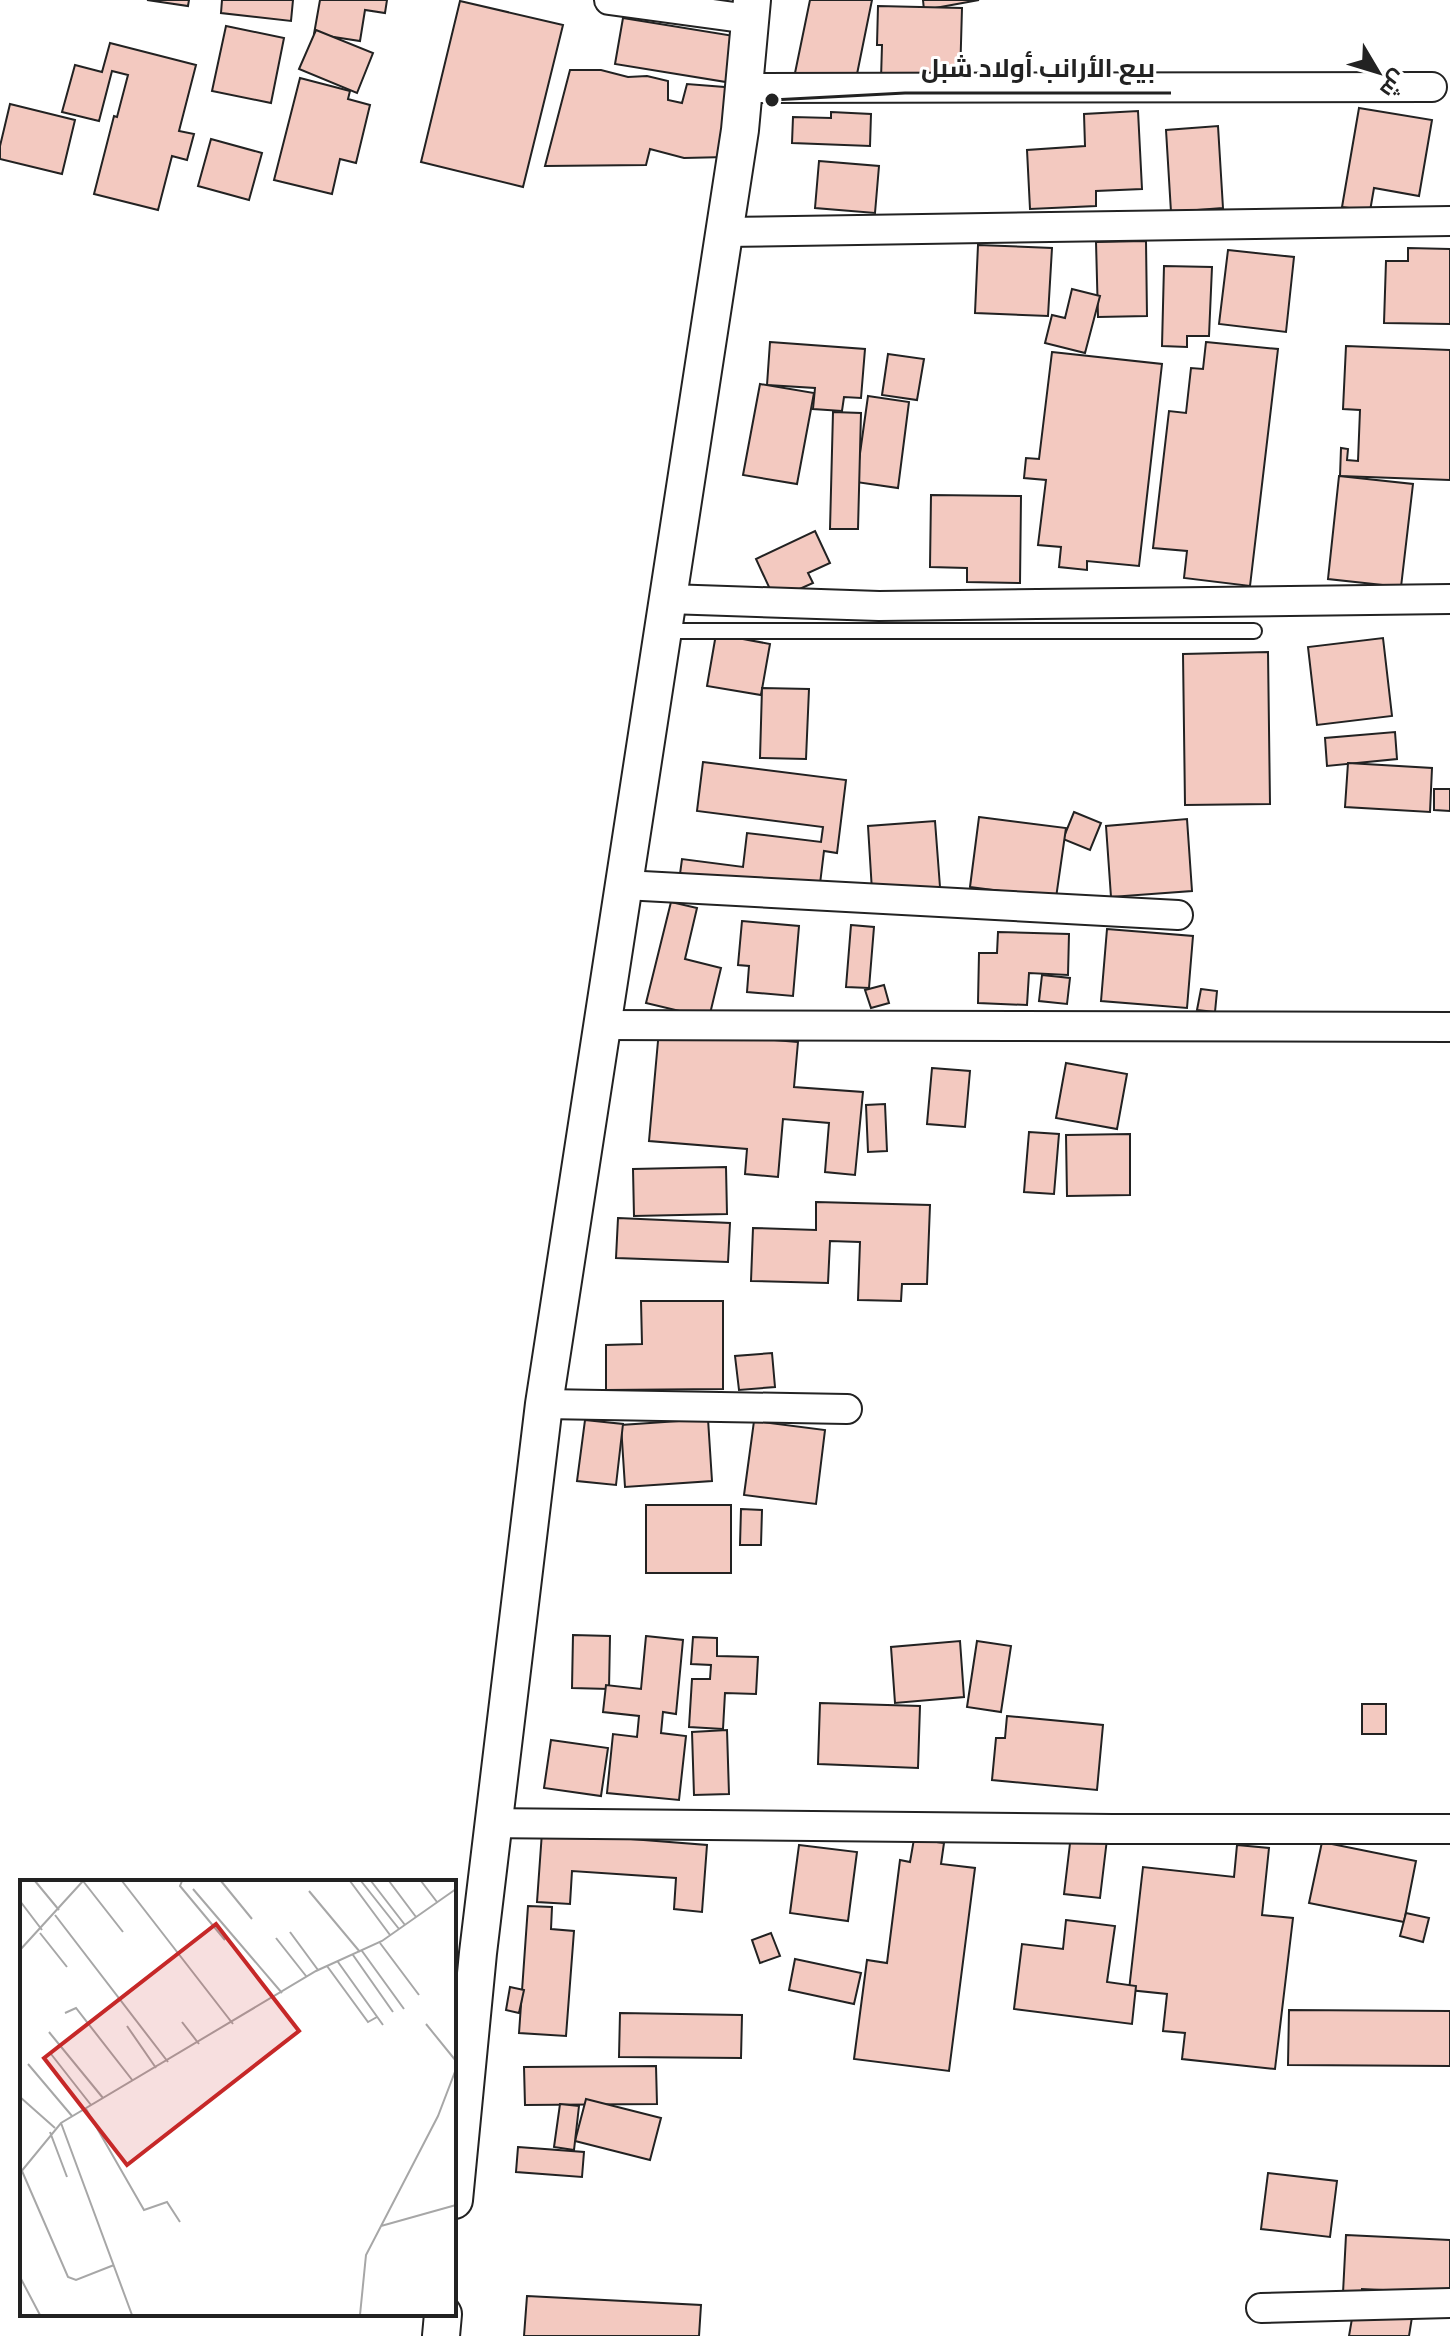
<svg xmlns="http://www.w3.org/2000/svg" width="1450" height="2336" font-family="'DM Sans',Cairo,sans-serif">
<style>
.building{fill:#f3c9c0;stroke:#222;stroke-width:2}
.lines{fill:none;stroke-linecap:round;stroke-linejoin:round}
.service-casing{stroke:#222;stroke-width:18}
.minor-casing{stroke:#222;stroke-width:32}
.tertiary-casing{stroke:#222;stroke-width:40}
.service{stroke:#fff;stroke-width:14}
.minor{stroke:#fff;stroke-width:28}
.tertiary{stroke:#fff;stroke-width:36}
.inset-road{fill:none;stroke:#a7a7a7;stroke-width:2}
.view{fill:#c62828;fill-opacity:0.15;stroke:#c62828;stroke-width:4}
.inset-edge{fill:none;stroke:#222;stroke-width:4}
.leader{fill:none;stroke:#222;stroke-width:3}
.callout-dot{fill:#222;stroke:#fff;stroke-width:3}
.callout-label{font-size:26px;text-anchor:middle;font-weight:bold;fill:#222;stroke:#fff;stroke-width:6;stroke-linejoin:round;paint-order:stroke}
</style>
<rect width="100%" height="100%" fill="#fff"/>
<g class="building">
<polygon points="147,0 189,0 188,6"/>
<polygon points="222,0 293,0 291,21 221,13"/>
<polygon points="320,0 387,0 385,13 365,10 360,41 314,34"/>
<polygon points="810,0 872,0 855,84 795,73"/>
<polygon points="923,0 979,0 924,10"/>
<polygon points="460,1 563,25 523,187 421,162"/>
<polygon points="878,6 962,8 960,78 881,79 882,45 877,45"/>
<polygon points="623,18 734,36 726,82 615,64"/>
<polygon points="226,26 284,38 271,103 212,91"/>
<polygon points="316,30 373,53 357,93 299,69"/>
<polygon points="110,43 196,65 179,131 194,134 187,160 172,156 158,210 94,194 114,116 117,117 128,75 112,71 99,121 62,112 75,65 102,72"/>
<polygon points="570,70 601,70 628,77 647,76 668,81 668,100 682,103 687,84 737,88 726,157 684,158 650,149 646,165 545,166"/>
<polygon points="300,78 350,91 348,99 370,105 356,163 340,159 332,194 274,180"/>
<polygon points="10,104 75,120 62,174 0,159 0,146"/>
<polygon points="1359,108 1432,120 1419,196 1374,188 1370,211 1342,207"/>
<polygon points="1138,111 1142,189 1096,191 1096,206 1030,209 1027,150 1085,146 1084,114"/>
<polygon points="831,112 871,114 870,146 792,143 793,117 831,118"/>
<polygon points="1218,126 1223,208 1171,212 1166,130"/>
<polygon points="211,139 262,153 249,200 198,186"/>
<polygon points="819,161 879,166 875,213 815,208"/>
<polygon points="1146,241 1147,316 1098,317 1096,242"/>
<polygon points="978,245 1052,248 1048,316 975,313"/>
<polygon points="1408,248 1450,249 1450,324 1384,323 1386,261 1408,261"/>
<polygon points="1228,250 1294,257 1286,332 1219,324"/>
<polygon points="1164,266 1212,267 1209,336 1187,336 1187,347 1162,346"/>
<polygon points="1072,289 1100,296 1085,353 1045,343 1052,315 1065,318"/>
<polygon points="770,342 865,349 861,398 844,397 842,411 813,409 815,388 767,385"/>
<polygon points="1206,342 1278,349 1250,586 1184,578 1187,551 1153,548 1169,411 1186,413 1191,368 1203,369"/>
<polygon points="1346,346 1450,350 1450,480 1340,476 1341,448 1348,449 1347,460 1358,461 1360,410 1343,409"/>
<polygon points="1052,352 1162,364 1139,566 1087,561 1087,570 1059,567 1061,547 1038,545 1046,480 1024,478 1026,458 1039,459"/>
<polygon points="888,354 924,359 917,400 882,395"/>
<polygon points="760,384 814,393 797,484 743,475"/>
<polygon points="868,396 909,402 898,488 856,482"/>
<polygon points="833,412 861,413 858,529 830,529"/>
<polygon points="1339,476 1413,484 1401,587 1328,579"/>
<polygon points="931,495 1021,496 1020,583 967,582 967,568 930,567"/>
<polygon points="815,531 830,563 808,573 813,583 775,600 756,559"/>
<polygon points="716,634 770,644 761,695 707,686"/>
<polygon points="1383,638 1392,716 1317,725 1308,647"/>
<polygon points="1268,652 1270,804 1185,805 1183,654"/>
<polygon points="762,688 809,689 806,759 760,758"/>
<polygon points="1395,732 1397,759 1327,766 1325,738"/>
<polygon points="703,762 846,780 837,853 824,851 819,892 680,874 682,859 743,867 747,833 821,842 823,827 697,811"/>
<polygon points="1348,763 1432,768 1430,812 1345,807"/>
<polygon points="1434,789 1450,789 1450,811 1434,810"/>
<polygon points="1074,812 1101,823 1090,850 1063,839"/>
<polygon points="979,817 1066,828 1056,898 970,887"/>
<polygon points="1187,819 1192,891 1111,897 1106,826"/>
<polygon points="935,821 940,887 872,891 868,826"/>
<polygon points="671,902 697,908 685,959 721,968 709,1018 646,1003"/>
<polygon points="742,921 799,926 793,996 747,992 749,966 738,965"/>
<polygon points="851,925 874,927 869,988 846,987"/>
<polygon points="1107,929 1193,936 1187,1008 1101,1001"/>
<polygon points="998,932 1069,934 1068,975 1029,973 1027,1005 978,1003 979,953 997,953"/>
<polygon points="1042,975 1070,978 1067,1004 1039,1001"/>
<polygon points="884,985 889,1003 871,1008 865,990"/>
<polygon points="1201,989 1217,991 1215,1012 1197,1010"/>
<polygon points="659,1030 798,1042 794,1087 863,1092 855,1175 825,1172 829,1123 783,1119 778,1177 745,1174 747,1149 649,1141"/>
<polygon points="1066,1063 1127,1074 1117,1129 1056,1118"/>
<polygon points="932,1068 970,1071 965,1127 927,1124"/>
<polygon points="885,1104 887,1151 868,1152 866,1105"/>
<polygon points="1029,1132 1059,1134 1054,1194 1024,1192"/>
<polygon points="1130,1134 1130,1195 1067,1196 1066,1135"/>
<polygon points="726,1167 727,1214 634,1216 633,1169"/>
<polygon points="816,1202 930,1205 927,1284 902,1284 901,1301 858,1300 860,1242 830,1241 828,1283 751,1281 753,1228 816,1230"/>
<polygon points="618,1218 730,1223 728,1262 616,1258"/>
<polygon points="641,1301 723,1301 723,1389 606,1390 606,1345 642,1344"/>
<polygon points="772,1353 775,1387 739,1390 735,1356"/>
<polygon points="708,1419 712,1481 625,1487 621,1425"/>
<polygon points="585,1420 623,1424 616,1485 577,1481"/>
<polygon points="754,1421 825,1430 816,1504 744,1495"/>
<rect x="646" y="1505" width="85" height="68"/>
<polygon points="741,1509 762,1510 761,1545 740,1545"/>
<polygon points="573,1635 610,1636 609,1689 572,1688"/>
<polygon points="646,1636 683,1640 676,1714 663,1712 661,1733 686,1736 679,1800 607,1793 613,1734 637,1737 639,1716 603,1712 606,1685 641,1689"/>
<polygon points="693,1637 717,1638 717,1656 758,1657 756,1694 725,1693 723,1729 689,1727 692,1679 710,1679 711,1665 691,1664"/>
<polygon points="960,1641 964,1697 895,1703 891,1647"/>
<polygon points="977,1641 1011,1646 1001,1712 967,1707"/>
<polygon points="820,1703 920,1706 918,1768 818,1764"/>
<rect x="1362" y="1704" width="24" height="30"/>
<polygon points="1007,1716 1103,1725 1097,1790 992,1780 996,1738 1005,1738"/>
<polygon points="727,1730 729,1794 694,1795 692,1732"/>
<polygon points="551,1740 608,1748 601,1796 544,1788"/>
<polygon points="542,1832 707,1845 702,1912 674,1909 676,1878 572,1871 570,1904 537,1902"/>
<polygon points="1071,1835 1107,1839 1100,1898 1064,1894"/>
<polygon points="914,1839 944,1843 941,1864 975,1868 949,2071 854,2059 867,1960 887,1963 900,1860 910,1862"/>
<polygon points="1322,1842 1416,1861 1404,1922 1309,1903"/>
<polygon points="799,1845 857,1852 848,1921 790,1913"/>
<polygon points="1237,1845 1269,1848 1262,1915 1293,1918 1275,2069 1182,2059 1185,2033 1163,2031 1167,1994 1129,1990 1143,1867 1234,1877"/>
<polygon points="528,1906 552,1907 551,1929 574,1931 566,2036 519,2033"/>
<polygon points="1406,1913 1429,1918 1423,1942 1400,1936"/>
<polygon points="1066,1920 1115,1926 1107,1982 1136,1986 1132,2024 1014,2009 1022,1944 1063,1949"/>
<polygon points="771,1933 780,1956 760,1963 752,1940"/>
<polygon points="795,1959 861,1973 854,2004 789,1990"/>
<polygon points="510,1987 524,1990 519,2013 506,2010"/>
<polygon points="1289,2010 1450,2011 1450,2066 1288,2065"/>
<polygon points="620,2013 742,2015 741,2058 619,2057"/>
<polygon points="656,2066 657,2104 525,2105 524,2067"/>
<polygon points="586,2099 661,2118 650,2160 575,2141"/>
<polygon points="560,2104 579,2106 574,2150 554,2147"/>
<polygon points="518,2147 584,2152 582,2177 516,2172"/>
<polygon points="1268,2173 1337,2181 1330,2237 1261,2229"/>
<polygon points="1346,2235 1450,2240 1450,2293 1362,2289 1362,2294 1343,2293"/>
<polygon points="527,2296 701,2305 699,2336 524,2336"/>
<polygon points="1354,2307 1412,2317 1409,2336 1349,2336"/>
</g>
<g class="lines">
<defs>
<polyline id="service" points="663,631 1254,631"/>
<g id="minor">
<polyline points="609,0 749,19"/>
<polyline points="744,88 1432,87"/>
<polyline points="724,232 1450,221"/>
<polyline points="668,599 879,606 1450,599"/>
<polyline points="624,885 1178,915"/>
<polyline points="603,1025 1450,1027"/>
<polyline points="544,1404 847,1409"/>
<polyline points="494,1823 1112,1829 1450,1829"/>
<polyline points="1261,2308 1450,2303"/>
</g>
<g id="tertiary">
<polyline points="454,2200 478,1953 544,1404 740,130 752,0"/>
<polyline points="441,2336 443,2314"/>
</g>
</defs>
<use href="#service" class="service-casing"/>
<use href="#minor" class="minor-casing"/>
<use href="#tertiary" class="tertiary-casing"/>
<use href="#service" class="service"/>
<use href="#minor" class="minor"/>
<use href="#tertiary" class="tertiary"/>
</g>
<g transform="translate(20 1880)">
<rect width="436" height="436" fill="#fff"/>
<path class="inset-road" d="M15,1L39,30M63,1L103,52M102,1L213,144M162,1L160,6L205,60M201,1L232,39M330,1L370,55M341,1L379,49M351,1L385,45M369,1L396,37M401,1L417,22M173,9L262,113M289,11L340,72M0,21L22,50M35,35L148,182M270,52L298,90M20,53L47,87M256,58L286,96M360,63L399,115M0,70L63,1M342,71L384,129M333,75L373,132M318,82L363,145M307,86L348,142L357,137M45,133L56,128L113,201M162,142L179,164M406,144L436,181M107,146L136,188M29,152L83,218M31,174L71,225M8,184L52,236M0,217L35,248M66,229L124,330L147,322L160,342M41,243L112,435M30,252L47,297M2,291L48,397L56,400L94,385M0,293L41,243L296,91L362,61L436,9M361,346L436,325M0,397L20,435M340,435L346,375L418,236L436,189"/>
<path class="view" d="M196,44L279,151L107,285L24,178Z"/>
<rect width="436" height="436" class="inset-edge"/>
</g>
<path class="leader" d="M772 100L905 93H1171"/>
<circle class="callout-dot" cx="772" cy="100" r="8"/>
<g class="callout-label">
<text x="1038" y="77">بيع الأرانب أولاد شبل</text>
</g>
<g transform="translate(1378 72) rotate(128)" stroke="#ffffff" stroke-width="6" paint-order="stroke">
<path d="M0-6L14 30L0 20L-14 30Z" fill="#222222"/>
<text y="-12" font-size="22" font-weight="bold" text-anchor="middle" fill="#222222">ش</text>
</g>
</svg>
